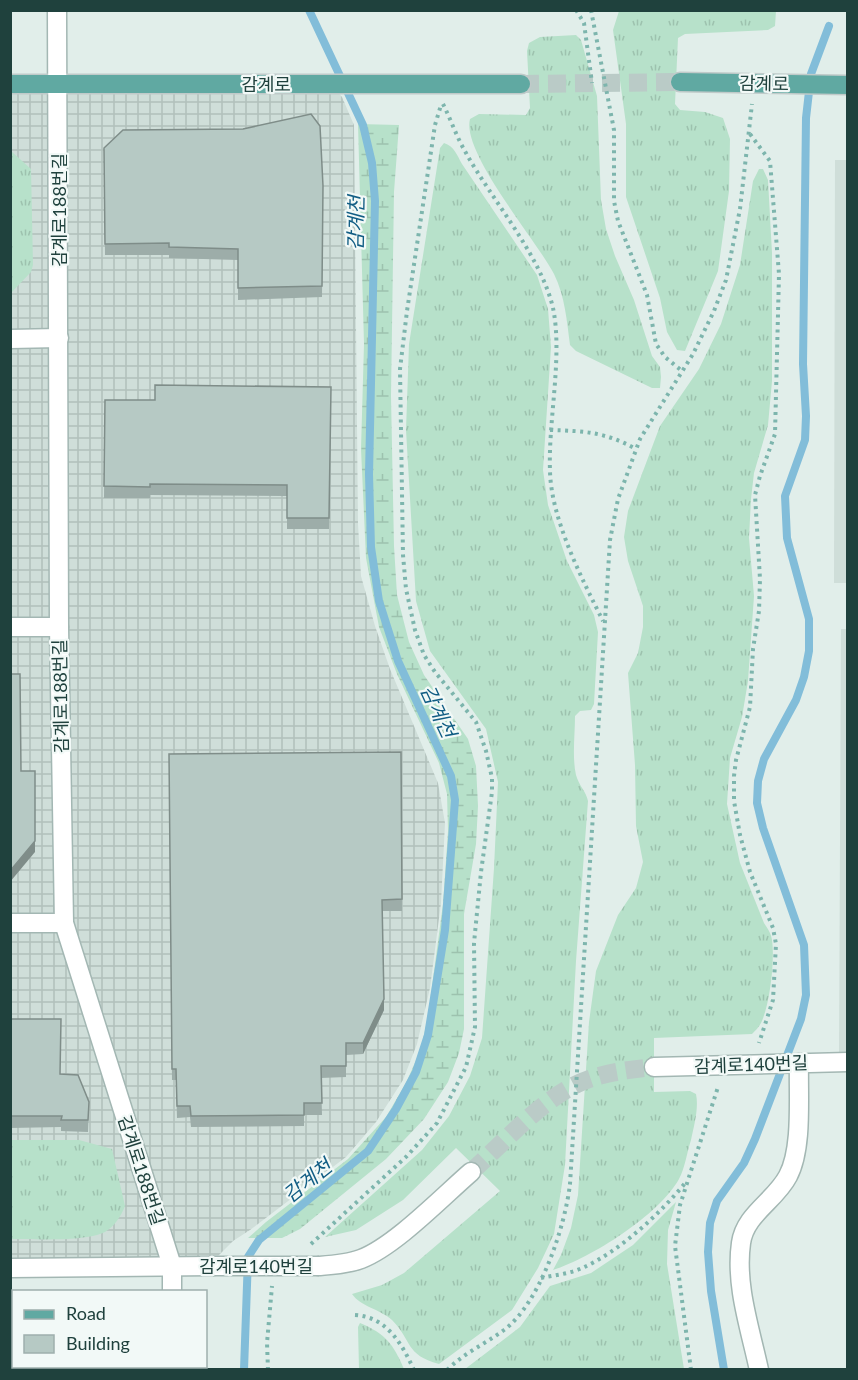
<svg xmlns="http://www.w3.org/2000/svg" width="858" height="1380" font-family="Lato,'Noto Sans KR',sans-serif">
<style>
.built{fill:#cfded9}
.industrial{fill:url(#industrial-grid)}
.grass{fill:url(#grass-tufts)}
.wetland{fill:url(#wetland-marsh)}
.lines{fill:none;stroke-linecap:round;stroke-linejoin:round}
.stream{stroke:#82bdd9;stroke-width:8}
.minor-tunnel{stroke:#bacbc7;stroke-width:18;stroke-dasharray:18 9;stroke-linecap:butt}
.major-tunnel{stroke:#bacbc7;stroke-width:18;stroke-dasharray:18 9;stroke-linecap:butt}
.minor-casing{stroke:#a3b7b3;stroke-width:21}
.major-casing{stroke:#c0cac9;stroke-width:21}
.path{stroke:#7db5ad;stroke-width:4;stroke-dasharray:3 4.5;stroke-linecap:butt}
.minor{stroke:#fff;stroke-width:18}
.major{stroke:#60a9a2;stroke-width:18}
.minor-bridge-casing{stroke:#a3b7b3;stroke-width:21;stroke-linecap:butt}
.minor-bridge{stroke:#fff;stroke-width:18}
.wall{fill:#9dada9}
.shaded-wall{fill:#7f8d89}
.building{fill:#b6c9c4;stroke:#7f8d89;stroke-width:1.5}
.labels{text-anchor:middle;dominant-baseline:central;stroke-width:4.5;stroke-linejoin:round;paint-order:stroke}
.street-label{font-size:18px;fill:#1f413d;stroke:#f2f9f7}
.water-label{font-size:20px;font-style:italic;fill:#115d84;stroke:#f2f9f7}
</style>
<defs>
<pattern id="industrial-grid" width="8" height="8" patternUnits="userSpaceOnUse" patternTransform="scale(1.5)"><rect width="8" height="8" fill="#cfded9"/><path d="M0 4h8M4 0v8" fill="none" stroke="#b1c0bb"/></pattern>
<pattern id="grass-tufts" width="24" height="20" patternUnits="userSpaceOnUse" patternTransform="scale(1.5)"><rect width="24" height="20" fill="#b7e1ca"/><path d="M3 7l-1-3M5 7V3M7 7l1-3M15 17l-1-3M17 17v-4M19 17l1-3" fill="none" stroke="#9dc2ae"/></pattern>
<pattern id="wetland-marsh" width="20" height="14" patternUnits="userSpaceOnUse" patternTransform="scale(1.5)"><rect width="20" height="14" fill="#b7e1ca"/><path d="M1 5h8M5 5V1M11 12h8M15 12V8" fill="none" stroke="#9dc2ae"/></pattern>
</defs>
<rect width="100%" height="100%" fill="#e1eeea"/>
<g class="built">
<polygon points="835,160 848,160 848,583 834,583"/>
<polygon points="841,629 848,629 848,1052 839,1052"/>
</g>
<polygon class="industrial" points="10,84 331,84 342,97 354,125 358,524 361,576 375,626 390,669 438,783 445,823 441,903 430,988 417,1044 403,1080 376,1122 346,1157 250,1230 233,1241 218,1256 213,1266 11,1268"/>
<g class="grass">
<polygon points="619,11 776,11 775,26 768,30 685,34 678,38 675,104 680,110 705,112 723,118 730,139 729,191 718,271 685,351 677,350 667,332 660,298 626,197 626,124 613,30"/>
<path d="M576,35L581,40L597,96L601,200L606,229L615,256L634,300L652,356L660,367L661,377L660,388H652L576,351L570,345C567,322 565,296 554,274C537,241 461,152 470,119L479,114L526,115L530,108L527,51L529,43L540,37Z"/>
<path d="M444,143C454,146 457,155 462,164L537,275L548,309L551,347L543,470L548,505L567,561L594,615L598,632L594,704L591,710L580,711L575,716C575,735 572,757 576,775C579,786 586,791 588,801L576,961L565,1165L554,1234L538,1268L512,1310L439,1364C405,1355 412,1340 392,1320C380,1309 361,1307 352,1294L382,1285L404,1273L500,1191L456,1148L403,1200L356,1230L325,1237L422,1150L449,1116L470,1076L482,1038L494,868L498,782L486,729L430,651L416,601L406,430L409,344L440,148Z"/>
<polygon points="11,151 31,169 33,265 31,272 11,293"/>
<path d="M759,169H763L768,180L772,253V381L768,425L754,473L751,499L749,538L754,596L748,681L742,717L730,758L727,804L740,863L764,923C768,929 771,933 772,940C775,960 770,1005 761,1023C759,1027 755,1031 752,1034L654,1038V1092L690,1091L696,1094C699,1108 694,1126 691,1140C687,1152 685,1168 679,1179C659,1215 591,1258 553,1270L561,1255L571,1228L578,1195L589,1022L596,971L618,915L636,888L643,862L636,826L635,765L628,673L638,653L643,627V606L628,561L624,537L628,511L660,426L699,369L721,324L740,265L753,181Z"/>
<path d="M11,1140H79L112,1149L125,1206C121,1216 115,1226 105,1232C86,1242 33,1239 11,1239Z"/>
<polygon points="676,1202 668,1230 667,1264 684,1369 465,1369 520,1327 550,1286 591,1273 633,1245"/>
<path d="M360,1323C386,1334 393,1344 404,1369H359L358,1327Z"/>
</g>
<polygon class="wetland" points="358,124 399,125 394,192 391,396 394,546 397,595 409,642 424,675 468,739 476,766 478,806 476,844 464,914 464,1029 459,1053 448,1082 424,1119 386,1159 300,1229 282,1238 248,1238 266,1222 348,1159 386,1117 406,1083 421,1049 428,1016 443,904 448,831 447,794 439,763 397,674 379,627 366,558 361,449 364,344"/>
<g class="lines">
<g class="stream">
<polyline points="244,1370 248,1257 259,1240 368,1151 396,1109 416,1072 428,1035 445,930 455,800 451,776 398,661 379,601 371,547 369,474 375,201 372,163 363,125 309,10"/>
<polyline points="724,1370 711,1291 708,1252 710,1223 717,1201 744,1163 755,1139 801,1019 806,995 804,945 763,828 757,803 758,781 764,759 796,700 804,677 809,651 809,619 787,538 785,496 805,440 806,416 803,364 806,118 811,74 829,26"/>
</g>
<path class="minor-tunnel" d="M471,1172C501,1145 538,1104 573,1086C597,1073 627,1070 654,1067"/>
<polyline class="major-tunnel" points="521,84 680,82"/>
<defs>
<g id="minor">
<polyline points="57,10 59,627 64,923 172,1266 172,1292"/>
<polyline points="10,339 59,338"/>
<polyline points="10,627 59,627"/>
<polyline points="10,923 64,923"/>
<polyline points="654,1067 848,1062"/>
<path d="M319,1266C333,1265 348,1264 361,1259C395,1246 442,1197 471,1172"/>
<polyline points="10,1268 213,1266"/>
<polyline points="173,1366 173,1370"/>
<path d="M759,1370C750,1328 735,1285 741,1243C745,1214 775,1201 788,1176C803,1148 798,1095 799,1063"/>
</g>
<g id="major">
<polyline points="680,82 848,85"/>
<polyline points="10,84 521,84"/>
</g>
</defs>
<use href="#minor" class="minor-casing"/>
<use href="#major" class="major-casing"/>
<g class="path">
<polyline points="576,10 584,23 592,83"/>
<polyline points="591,10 614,130 614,201 618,221 647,295 656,344 665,357 682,371"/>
<path d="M443,104C451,120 457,138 466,153C492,200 541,256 553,308C563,356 548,421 550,471C551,519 582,579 603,621"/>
<polyline points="750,134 770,161 779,274 775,434 760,476 755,495 760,579 759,611 753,649 750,707 736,760 734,776 734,801 740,835 750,872 773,928 776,944 773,1000 759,1043"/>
<path d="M550,430C585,431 605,432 636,449"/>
<polyline points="311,1244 407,1156 437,1123 466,1067 475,1027 474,943 481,872 492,792 492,778 486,751 476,722 435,672 424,655 415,630 406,589 403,555 400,369 407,311 435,125 441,105"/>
<path d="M541,1278C555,1275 569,1274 582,1268C619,1252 661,1213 686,1182"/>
<path d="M355,1315C387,1317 402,1344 414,1370"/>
<polyline points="268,1370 267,1343 272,1286"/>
<path d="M447,1370C464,1353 485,1344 504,1330C540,1303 565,1227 570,1184L610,540L618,499L640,439L693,354L714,311L726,280L740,209L752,104"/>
<polyline points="691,1370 675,1246 680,1205 718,1087"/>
</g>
<use href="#minor" class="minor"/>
<use href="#major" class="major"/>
<defs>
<polyline id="minor-bridge" points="213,1266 319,1266"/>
</defs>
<use href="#minor-bridge" class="minor-bridge-casing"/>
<use href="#minor-bridge" class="minor-bridge"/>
</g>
<g class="wall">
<polygon points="243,129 323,186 322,297 238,300 238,260 169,258 169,255 105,255 104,148"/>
<polygon points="331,387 329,529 287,529 287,496 150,495 150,498 104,498 105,400 155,400"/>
<polygon points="401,752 402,911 382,911 384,1010 363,1054 346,1055 346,1077 321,1078 322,1115 304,1115 304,1126 191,1127 190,1117 177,1118 176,1080 172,1080 169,754"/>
<polygon points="10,1019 60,1074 89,1102 88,1132 61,1131 61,1127 10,1128"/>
</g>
<g class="shaded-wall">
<polygon points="35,841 35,852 10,882 10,871"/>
<polygon points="384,999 384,1010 363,1054 363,1043"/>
</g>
<g class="building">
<polygon points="311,114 320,126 323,186 322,286 238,288 238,249 169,247 169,243 105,244 104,148 123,130 243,129"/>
<polygon points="155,385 331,387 329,518 287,518 287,485 150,484 150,487 104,486 105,400 155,400"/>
<polygon points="10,662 11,674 20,674 21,771 35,771 35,841 10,871"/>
<polygon points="401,752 402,899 382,900 384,999 363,1043 346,1043 346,1066 321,1066 322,1103 304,1103 304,1115 191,1116 190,1106 177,1106 176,1069 172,1069 169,754"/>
<polygon points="10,1019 61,1019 60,1074 78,1075 89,1102 88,1120 61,1120 62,1116 10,1116"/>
</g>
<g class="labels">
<g class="street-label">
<text transform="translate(764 83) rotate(1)">감계로</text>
<text x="266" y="84">감계로</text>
<text transform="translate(59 210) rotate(-90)">감계로188번길</text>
<text transform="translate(60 696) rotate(-91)">감계로188번길</text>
<text transform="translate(751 1064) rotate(-2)">감계로140번길</text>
<text transform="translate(142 1170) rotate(72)">감계로188번길</text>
<text x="256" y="1266">감계로140번길</text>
</g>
<g class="water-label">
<text transform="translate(355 223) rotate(-89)">감계천</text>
<text transform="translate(439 711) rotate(65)">감계천</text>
<text transform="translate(307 1180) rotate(-39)">감계천</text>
</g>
</g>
<rect width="858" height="1380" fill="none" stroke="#1f413d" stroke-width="24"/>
<rect x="12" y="1290" width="195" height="78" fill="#f2f9f7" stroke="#9eafad" stroke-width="1.5"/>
<rect x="24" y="1310" width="30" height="9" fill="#60a9a2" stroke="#9eafad" stroke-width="1.5"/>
<text x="66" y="1320" font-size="18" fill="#1f413d">Road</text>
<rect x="24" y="1335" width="30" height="18" fill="#b6c9c4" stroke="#9eafad" stroke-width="1.5"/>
<text x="66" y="1350" font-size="18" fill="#1f413d">Building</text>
</svg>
